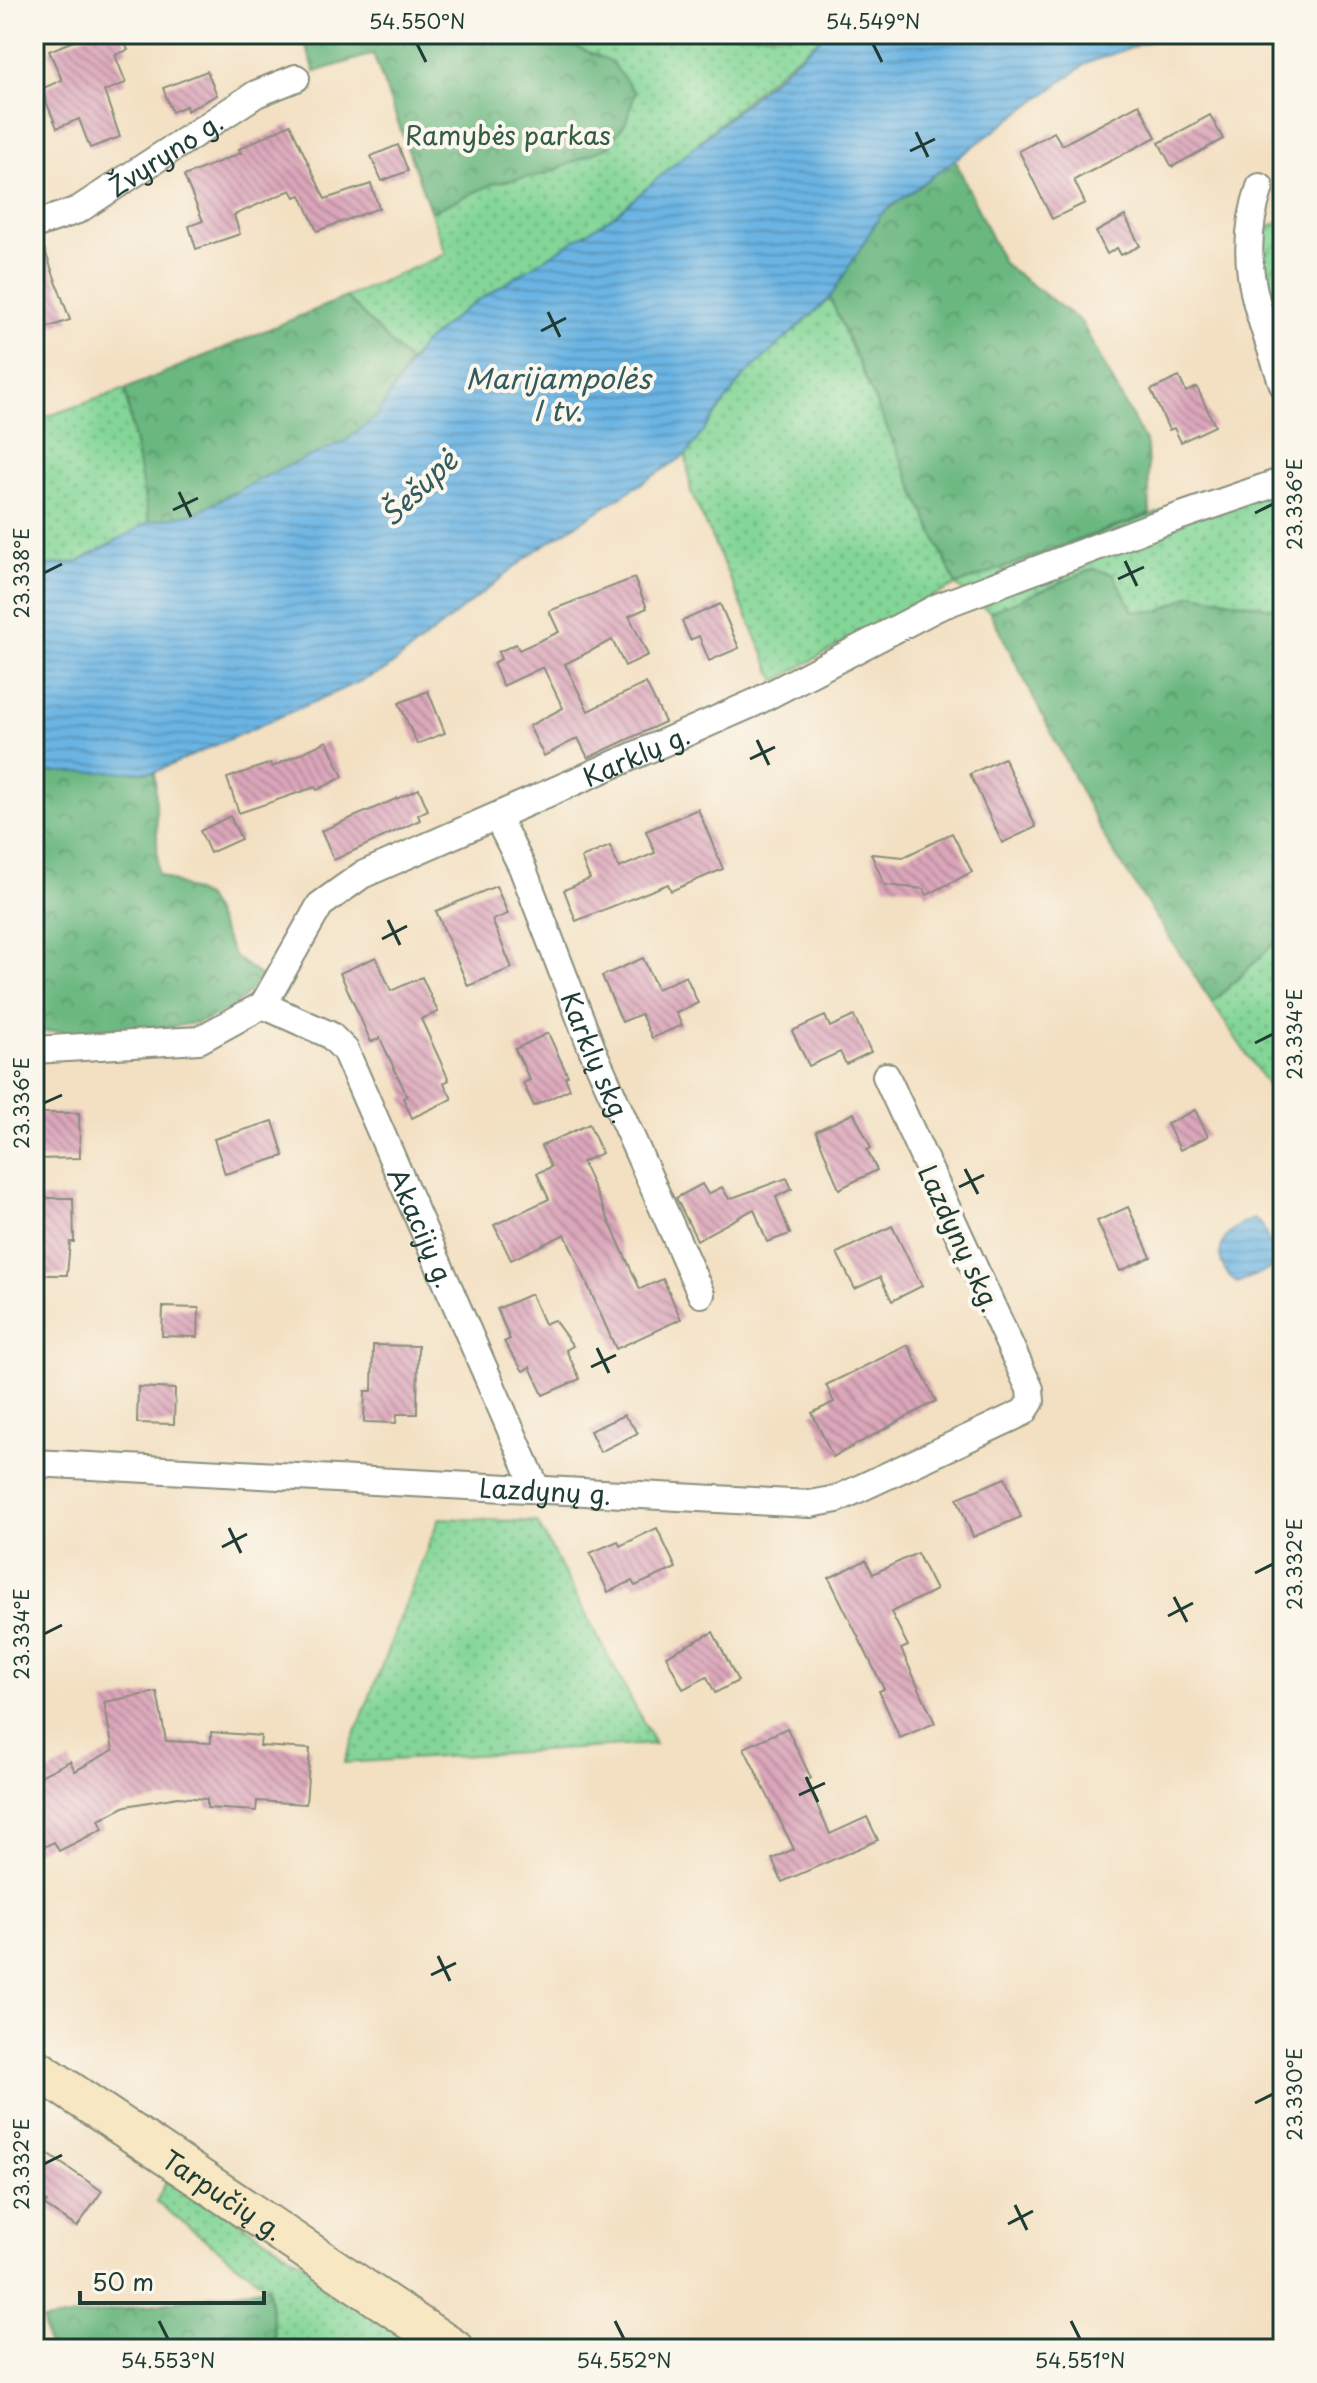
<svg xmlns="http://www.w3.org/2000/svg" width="1317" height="2383" font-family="'Playpen Sans',sans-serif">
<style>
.grass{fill:url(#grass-dots);stroke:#518a66;stroke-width:2}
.forest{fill:url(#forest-crowns);stroke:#447a5a;stroke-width:2}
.garden{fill:url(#garden-furrows);stroke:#518a66;stroke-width:2}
.water{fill:url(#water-rules);stroke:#44788c;stroke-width:2}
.building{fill:url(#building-back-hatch)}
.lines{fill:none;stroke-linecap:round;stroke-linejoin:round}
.street-casing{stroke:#898e7b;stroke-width:30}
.secondary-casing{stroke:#898e7b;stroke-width:42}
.street{stroke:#fff;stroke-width:26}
.secondary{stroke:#f7e8c3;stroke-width:38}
.ticks{fill:none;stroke:#1f3d34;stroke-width:3}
.labels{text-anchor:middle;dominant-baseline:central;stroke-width:8;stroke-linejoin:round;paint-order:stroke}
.park-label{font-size:26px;fill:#335c48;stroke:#fbf7ec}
.street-label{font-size:26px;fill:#1f3d34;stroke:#fbf7ec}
.water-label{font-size:28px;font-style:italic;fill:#325b60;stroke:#fbf7ec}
.neatline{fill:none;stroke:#1f3d34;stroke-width:3}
.ticks-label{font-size:20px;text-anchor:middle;fill:#1f3d34}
</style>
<defs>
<pattern id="grass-dots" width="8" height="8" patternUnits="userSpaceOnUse" patternTransform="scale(2)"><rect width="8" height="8" fill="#83d697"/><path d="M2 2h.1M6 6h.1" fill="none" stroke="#6baf7c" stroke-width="1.8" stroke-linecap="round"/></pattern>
<pattern id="forest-crowns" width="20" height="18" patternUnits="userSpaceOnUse" patternTransform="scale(2)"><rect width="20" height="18" fill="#6ab780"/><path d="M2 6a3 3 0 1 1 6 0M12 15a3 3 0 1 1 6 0" fill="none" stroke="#57966a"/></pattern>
<pattern id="garden-furrows" width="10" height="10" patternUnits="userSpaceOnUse" patternTransform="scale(2)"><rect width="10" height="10" fill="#83d697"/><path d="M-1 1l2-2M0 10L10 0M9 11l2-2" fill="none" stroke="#6baf7c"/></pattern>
<pattern id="water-rules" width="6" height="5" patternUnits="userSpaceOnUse" patternTransform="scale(2)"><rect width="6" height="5" fill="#6ab4e3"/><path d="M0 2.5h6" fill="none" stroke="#5794b9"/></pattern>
<pattern id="building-back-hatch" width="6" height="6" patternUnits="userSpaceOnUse" patternTransform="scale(2)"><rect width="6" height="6" fill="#dba6ba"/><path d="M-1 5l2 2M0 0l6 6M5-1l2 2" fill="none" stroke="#b18898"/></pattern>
</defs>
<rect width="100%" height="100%" fill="#fbf7ec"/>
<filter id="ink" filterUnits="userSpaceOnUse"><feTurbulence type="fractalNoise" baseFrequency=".0125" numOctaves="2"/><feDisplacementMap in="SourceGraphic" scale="16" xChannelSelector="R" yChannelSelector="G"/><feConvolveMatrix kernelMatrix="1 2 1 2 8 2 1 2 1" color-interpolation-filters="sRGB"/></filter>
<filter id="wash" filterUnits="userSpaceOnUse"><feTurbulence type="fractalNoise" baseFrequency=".006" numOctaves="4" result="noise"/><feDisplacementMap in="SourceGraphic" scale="32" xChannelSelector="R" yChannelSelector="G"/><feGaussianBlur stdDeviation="1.8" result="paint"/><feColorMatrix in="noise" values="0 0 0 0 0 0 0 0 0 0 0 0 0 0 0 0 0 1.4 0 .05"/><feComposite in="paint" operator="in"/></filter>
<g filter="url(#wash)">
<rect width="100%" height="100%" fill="#f3e0c2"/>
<g class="grass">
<path d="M302,34H826C752,89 688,156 617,214C551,267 462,293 409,362L346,297L446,254L373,54L315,72Z"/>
<polygon points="830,298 956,585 1283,468 1283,610 1193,594 1160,611 1133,611 1122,594 1093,569 990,612 956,585 865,630 776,681 691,492 686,455 743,377"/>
<polygon points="125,389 149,522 78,562 34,567 34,421"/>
<polygon points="1283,935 1283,1108 1212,1003"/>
<polygon points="439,1518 537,1522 655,1744 344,1763"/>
<polygon points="169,2176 435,2349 276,2349 268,2287 156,2202"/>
</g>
<g class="forest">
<polygon points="302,34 544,34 611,61 635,93 626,122 608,147 546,174 495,183 431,212 373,54 315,72"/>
<polygon points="955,160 1003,263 1081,322 1147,445 1150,514 956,585 830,298 881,214"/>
<polygon points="346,297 409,362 376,417 346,441 276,471 195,513 149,522 125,389"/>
<polygon points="1093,569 1113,574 1133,611 1160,611 1193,594 1283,610 1283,935 1212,1003 1105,839 990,612"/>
<path d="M34,772H155L158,874L207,898L234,956L262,977C248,995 232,1011 209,1019C166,1033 81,1030 34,1032Z"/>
<polygon points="268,2287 276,2349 48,2349 43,2321"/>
</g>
<polygon class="garden" points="1283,220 1283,341 1264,289 1263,229"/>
<g class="water">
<polygon points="826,34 1169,34 1087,63 881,214 830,298 743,377 686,455 535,551 386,670 155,772 34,772 34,567 78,562 149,522 195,513 276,471 346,441 376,417 423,344 466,308 615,215"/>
<path d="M1254,1219L1262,1225L1276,1261L1270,1269L1237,1283C1208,1259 1220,1230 1254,1219Z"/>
</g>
<g id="blocks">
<g class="building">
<polygon points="91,34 121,34 128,50 115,55 126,83 104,91 120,137 90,148 79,119 57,128 41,89 62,80 49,51"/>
<polygon points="207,71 217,95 187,111 186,106 172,112 163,88"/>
<polygon points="1139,104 1156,137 1074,180 1085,203 1052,219 1019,151 1054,132 1062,145"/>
<polygon points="1210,115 1223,139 1172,167 1159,143"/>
<polygon points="290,124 325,199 371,184 379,208 317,231 301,195 295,197 291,190 234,215 240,234 196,249 189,226 203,221 184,176 241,153 239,149"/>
<polygon points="398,145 408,171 382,181 371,156"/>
<polygon points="1125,216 1140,246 1121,255 1117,248 1107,254 1096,232"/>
<polygon points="41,240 70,320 34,332 34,241"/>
<polygon points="1179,377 1186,392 1197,387 1215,426 1181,442 1174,428 1169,430 1151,390"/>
<polygon points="634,578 647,608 629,616 648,655 625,666 612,640 565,664 588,711 646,683 665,722 588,758 578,738 544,756 529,726 563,708 543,667 503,686 493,663 501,659 498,652 516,644 519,650 559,632 549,611"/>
<polygon points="720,604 739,648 709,661 699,636 690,640 682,621"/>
<polygon points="428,691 445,733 417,744 399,703"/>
<polygon points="327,741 343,777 317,790 315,787 239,813 227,778 271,763 272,767"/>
<polygon points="1004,758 1036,827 1002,843 970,774"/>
<polygon points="419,789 428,810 418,815 420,820 334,860 321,831"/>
<polygon points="698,809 723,869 671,891 668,884 576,921 564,890 590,879 581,858 610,846 619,868 655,853 646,831"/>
<polygon points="230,816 241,839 210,853 200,831"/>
<polygon points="952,833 972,872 927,895 924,889 885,885 871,854 904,857"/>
<polygon points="496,886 508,914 492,920 512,968 468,986 436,911"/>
<polygon points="376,957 391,991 422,977 438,1012 421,1019 449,1080 444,1083 452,1099 412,1118 403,1098 407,1096 380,1038 371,1042 340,973"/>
<polygon points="643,958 657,989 686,976 698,1003 676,1013 682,1025 652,1038 641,1014 622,1022 602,976"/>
<polygon points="825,1016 830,1027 854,1016 871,1052 846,1064 840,1052 809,1066 792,1031"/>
<polygon points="548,1033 568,1076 565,1077 570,1089 534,1106 523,1083 530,1080 515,1049"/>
<polygon points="1195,1110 1208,1136 1180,1150 1167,1124"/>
<polygon points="35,1113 79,1113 80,1158 36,1159"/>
<polygon points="854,1113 871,1148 867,1150 877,1170 839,1189 816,1131"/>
<polygon points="273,1121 284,1156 225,1174 214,1139"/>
<polygon points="589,1124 602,1153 582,1162 640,1289 663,1279 681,1319 616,1349 565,1234 511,1260 494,1225 549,1199 537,1173 551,1167 541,1146"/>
<polygon points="787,1178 792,1189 776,1197 790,1234 767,1242 754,1209 697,1240 676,1198 702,1184 708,1194 722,1187 729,1199"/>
<polygon points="38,1198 73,1198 74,1242 70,1242 67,1275 39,1275"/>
<polygon points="1128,1207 1151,1257 1120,1271 1097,1221"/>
<polygon points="892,1226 922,1286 892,1301 880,1277 855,1289 837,1253"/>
<polygon points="531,1294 544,1324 554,1320 573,1346 566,1350 580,1379 543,1395 530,1367 523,1371 504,1342 510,1339 497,1309"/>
<polygon points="163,1307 199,1308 198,1337 162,1336"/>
<polygon points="373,1345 418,1346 417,1414 397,1414 396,1423 364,1422 365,1391 372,1391"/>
<polygon points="908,1345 936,1401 833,1457 812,1413 834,1402 826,1385"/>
<polygon points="138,1387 175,1389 174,1424 137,1423"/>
<polygon points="624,1415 638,1433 600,1452 590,1431"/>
<polygon points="1005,1478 1021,1517 973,1537 957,1498"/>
<polygon points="657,1528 676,1568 635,1586 632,1581 608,1592 590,1553 618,1541 620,1546"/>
<polygon points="917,1553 936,1590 891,1612 908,1646 901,1649 935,1723 900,1738 879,1691 884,1689 829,1578 866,1560 873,1574"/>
<polygon points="713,1632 738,1681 715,1693 707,1677 683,1689 666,1656"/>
<polygon points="157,1692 166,1741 211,1743 211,1732 261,1736 260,1746 310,1749 306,1804 257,1801 256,1811 207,1808 207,1799 178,1797 126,1806 99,1820 103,1829 59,1851 54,1842 34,1852 34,1779 70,1761 75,1771 113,1750 104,1702"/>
<polygon points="787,1728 811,1778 806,1781 830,1834 867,1817 878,1840 782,1882 772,1859 794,1849 744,1748"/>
<polygon points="45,2152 102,2191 77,2227 44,2205 47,2202 34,2193 34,2168"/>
</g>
</g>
</g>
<g filter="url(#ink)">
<use href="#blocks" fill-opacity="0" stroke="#898e7b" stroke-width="2"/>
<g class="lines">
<defs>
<g id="street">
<path d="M1260,187C1234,263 1260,313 1283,385"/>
<path id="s1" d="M34,225L78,210L256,94L296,78"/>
<path id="s2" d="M497,817L522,867L592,1049L701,1294"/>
<path id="s3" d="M263,1005L330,1035L345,1050L537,1490"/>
<path id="s4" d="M34,1050L199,1040L263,1005L320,905L362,875L754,703L938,607L1152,526L1283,481"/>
<path id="s5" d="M34,1463L810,1504L837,1499L1024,1412L1031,1401L1030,1389L886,1076"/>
</g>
<g id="secondary">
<path id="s6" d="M34,2067L454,2349"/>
</g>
</defs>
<use href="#street" class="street-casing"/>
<use href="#secondary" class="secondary-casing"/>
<use href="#street" class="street"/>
<use href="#secondary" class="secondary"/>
</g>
</g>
<path class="ticks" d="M417,44L426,62M873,44L882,62M916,132L928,157M910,151L935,139M548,312L560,337M541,331L566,318M179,492L191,517M173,510L198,498M1255,513L1273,504M1125,561L1137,586M44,573L62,564M1118,579L1144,567M757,740L769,765M750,759L775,747M388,920L400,945M382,939L407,926M1255,1043L1273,1034M44,1103L62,1095M965,1169L978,1194M959,1187L984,1175M597,1348L609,1373M591,1367L616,1355M229,1528L241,1553M222,1547L247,1534M1255,1573L1273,1564M1174,1597L1187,1622M1168,1616L1193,1603M44,1634L62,1625M806,1777L818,1802M799,1795L825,1783M438,1956L450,1981M431,1975L456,1963M1255,2103L1273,2094M44,2164L62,2155M1015,2205L1027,2230M1008,2224L1033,2211M159,2321L168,2339M615,2321L624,2339M1071,2321L1080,2339"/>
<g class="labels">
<g class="park-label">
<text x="508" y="134">Ramybės parkas</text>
</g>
<g class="street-label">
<text stroke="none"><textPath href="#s1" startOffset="150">Žvyryno g.</textPath></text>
<text stroke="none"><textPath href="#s4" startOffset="704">Karklų g.</textPath></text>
<text stroke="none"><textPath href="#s2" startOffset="260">Karklų skg.</textPath></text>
<text stroke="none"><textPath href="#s3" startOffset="288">Akacijų g.</textPath></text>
<text transform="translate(960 1238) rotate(65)">Lazdynų skg.</text>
<text stroke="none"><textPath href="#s5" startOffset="512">Lazdynų g.</textPath></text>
<text stroke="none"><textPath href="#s6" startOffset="228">Tarpučių g.</textPath></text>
</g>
<g class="water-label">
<text x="558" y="377">Marijampolės<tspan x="558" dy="32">I tv.</tspan></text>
<text transform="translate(418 487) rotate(-44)">Šešupė</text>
</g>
</g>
<rect width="1317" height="2383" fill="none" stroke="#fbf7ec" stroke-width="88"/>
<path d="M80 2291v12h184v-12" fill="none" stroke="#1f3d34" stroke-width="4"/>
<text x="92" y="2291" font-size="24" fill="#1f3d34" stroke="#fbf7ec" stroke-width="6" paint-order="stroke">50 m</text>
<rect x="44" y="44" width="1229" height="2295" class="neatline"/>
<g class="ticks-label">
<text x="417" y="29">54.550°N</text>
<text x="873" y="29">54.549°N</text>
<text transform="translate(1295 504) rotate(-90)" y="7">23.336°E</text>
<text transform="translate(22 573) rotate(-90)" y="7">23.338°E</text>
<text transform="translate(1295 1034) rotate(-90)" y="7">23.334°E</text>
<text transform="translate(22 1103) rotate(-90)" y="7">23.336°E</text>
<text transform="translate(1295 1564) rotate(-90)" y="7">23.332°E</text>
<text transform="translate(22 1634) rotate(-90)" y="7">23.334°E</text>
<text transform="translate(1295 2094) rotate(-90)" y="7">23.330°E</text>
<text transform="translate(22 2164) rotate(-90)" y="7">23.332°E</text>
<text x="168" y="2368">54.553°N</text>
<text x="624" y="2368">54.552°N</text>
<text x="1080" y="2368">54.551°N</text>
</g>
</svg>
